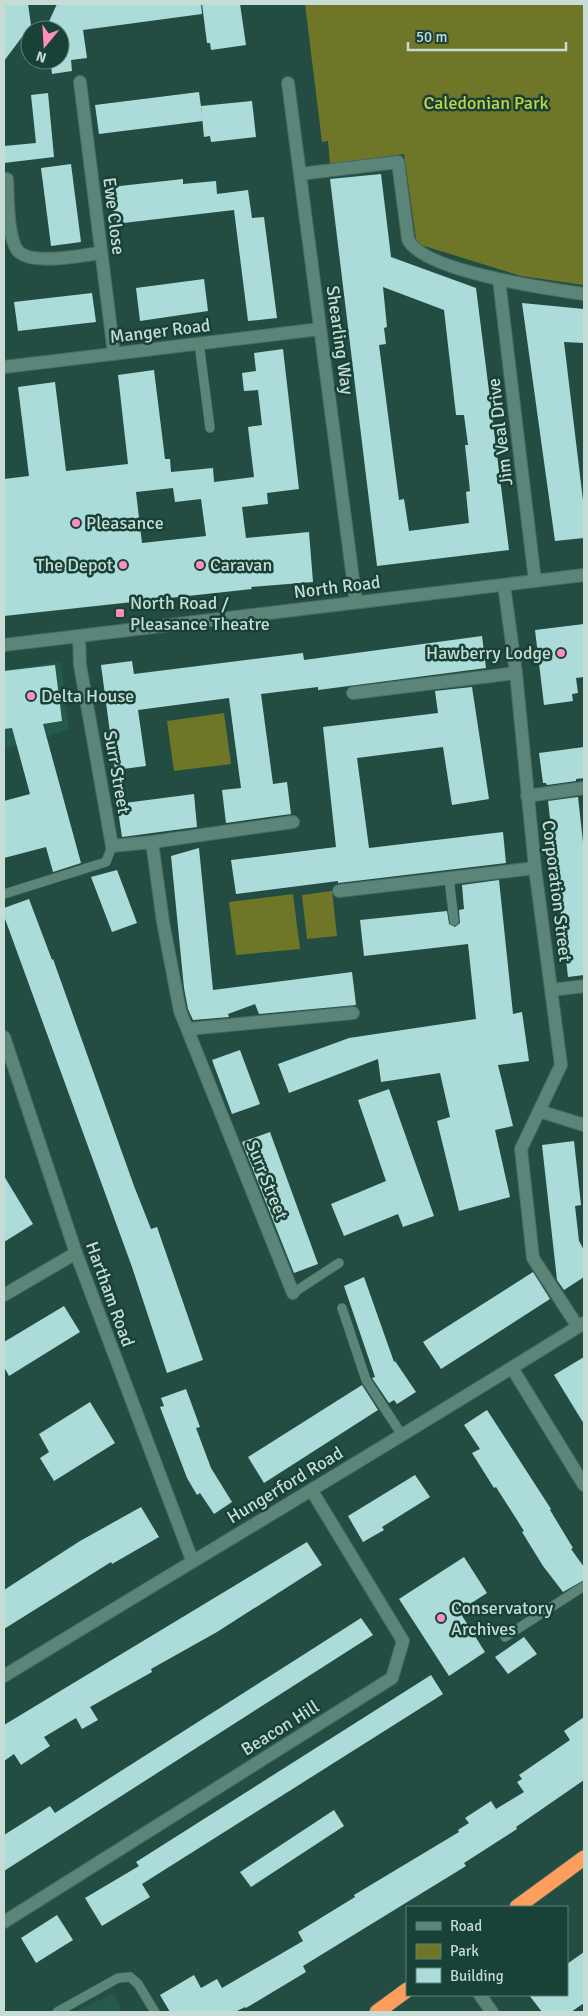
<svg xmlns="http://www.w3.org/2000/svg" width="588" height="2016" font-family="Signika,sans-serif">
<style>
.built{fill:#24594b}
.green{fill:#6f7628}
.building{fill:#abdcda;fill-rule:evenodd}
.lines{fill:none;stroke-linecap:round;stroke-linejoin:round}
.lane-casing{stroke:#476c63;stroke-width:10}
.street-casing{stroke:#476c63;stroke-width:14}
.secondary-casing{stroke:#476c63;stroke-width:14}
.highway-casing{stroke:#476c63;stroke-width:16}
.lane{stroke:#5b8579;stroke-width:9}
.street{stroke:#5b8579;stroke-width:12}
.secondary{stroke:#5b8579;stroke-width:12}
.highway{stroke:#fd9e5c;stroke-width:15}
.poi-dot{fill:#fe8ebe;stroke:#184237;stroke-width:2}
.labels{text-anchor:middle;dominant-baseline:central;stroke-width:5;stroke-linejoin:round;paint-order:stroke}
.park-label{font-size:18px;fill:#c8d444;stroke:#184237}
.street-label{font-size:18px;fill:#c6dcd5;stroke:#184237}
.poi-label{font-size:18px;fill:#c6dcd5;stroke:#184237;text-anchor:start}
</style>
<rect width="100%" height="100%" fill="#234d42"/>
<g class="built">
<polygon points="61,662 69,730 4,749 4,670"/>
<polygon points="114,1993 122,2012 74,2012"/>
</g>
<g class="green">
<polygon points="305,4 584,4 584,285 521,276 421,245 416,239 404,154 330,164 328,141 322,142"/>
<polygon points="224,713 231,764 174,771 167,721"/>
<polygon points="332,891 337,936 307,939 302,895"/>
<polygon points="293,894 300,949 236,955 229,902"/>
</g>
<g class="building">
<polygon points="4,4 28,4 31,25 4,61"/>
<polygon points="57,4 201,4 202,14 83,30 87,58 71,60 72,71 52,74 51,65 46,63 47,60 60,60 60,30 45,30"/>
<polygon points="202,4 240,4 246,45 211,50 210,43 207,43"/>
<polygon points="199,92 203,121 99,134 95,105"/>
<polygon points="48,93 54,157 4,163 4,146 36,143 31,95"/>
<polygon points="252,101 256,137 211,142 210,136 204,137 201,106"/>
<polygon points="71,164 81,242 51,246 41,168"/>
<path d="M381,174L391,257L476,288L509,550L377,566L330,179ZM383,287L444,310L456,415H464L468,445H465L470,491L466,492L469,523L409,531L404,499L399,500L379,345L386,344L384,328L387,327Z"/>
<polygon points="183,179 183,184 216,181 217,194 248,190 252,218 264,217 277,318 248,321 234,210 115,224 111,187"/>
<polygon points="204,279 208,311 140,321 136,288"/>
<polygon points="92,293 96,322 18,331 14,302"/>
<polygon points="522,303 584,309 584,343 564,342 584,509 584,538 555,541"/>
<path d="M283,349L299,489L267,493L268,504L242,507L246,538L309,532L313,582L251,587L252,589L4,616V479L29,476L18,387L55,382L66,471L128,464L118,375L154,370L165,459H170L171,472L213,468L214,482L254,477L248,427L262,425L258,390L244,391L242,373L256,371L254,353ZM173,488L175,502L201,499L206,536L142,543L136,492Z"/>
<polygon points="584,624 584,677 576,678 578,693 572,694 573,701 544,705 535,630"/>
<polygon points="482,636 486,668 318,690 318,687 261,694 273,784 287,782 291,814 226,823 222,790 241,788 229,698 138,710 146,766 115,770 101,665 132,661 134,674 303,653 304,660"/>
<polygon points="55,665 62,721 43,724 81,863 53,872 46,847 4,858 4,801 30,794 12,728 4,729 4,671"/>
<polygon points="472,687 489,799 452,805 443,747 357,758 369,848 503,832 506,863 338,883 338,881 236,894 231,860 336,847 323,727 438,713 435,691"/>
<polygon points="584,747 584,778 576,779 576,781 547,785 546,783 543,783 539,753"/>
<polygon points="194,794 197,827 122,837 117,804"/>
<polygon points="578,797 584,851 584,975 568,977 548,801"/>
<polygon points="199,848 213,990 352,972 356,1005 259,1014 255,1004 228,1014 229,1017 193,1020 188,1009 184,988 171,856"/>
<polygon points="117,870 137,923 112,932 91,877"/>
<polygon points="499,880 513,1014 522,1012 529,1061 498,1065 513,1126 495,1130 510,1197 459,1211 437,1121 450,1117 440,1073 381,1082 378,1059 289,1093 278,1064 349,1038 476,1019 468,944 364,956 360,920 447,911 449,924 455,927 460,923 459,910 464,909 462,885"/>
<polygon points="29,899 52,960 53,959 134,1186 151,1229 157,1227 203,1360 167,1373 132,1267 4,916 4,908"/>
<polygon points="240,1050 260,1104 232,1114 212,1060"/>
<polygon points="389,1089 434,1216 403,1227 398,1214 344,1236 331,1204 386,1181 358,1100"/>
<polygon points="270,1132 318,1264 294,1273 242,1142"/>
<polygon points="574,1141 581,1205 575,1206 579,1241 584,1250 584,1277 564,1290 557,1280 542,1145"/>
<polygon points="4,1176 33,1224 4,1242"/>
<polygon points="533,1272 550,1299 441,1369 423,1342"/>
<polygon points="364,1277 394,1362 395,1361 416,1392 397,1404 394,1400 389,1403 372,1378 375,1377 344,1286"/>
<polygon points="64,1306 80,1332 9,1376 4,1367 4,1342"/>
<polygon points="584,1357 584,1424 554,1375"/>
<polygon points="362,1385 378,1410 264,1483 248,1457"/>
<polygon points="186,1389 200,1427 196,1428 211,1468 232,1502 214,1514 200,1493 197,1495 187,1478 160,1407 164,1406 161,1398"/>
<polygon points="90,1402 115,1443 54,1481 40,1458 49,1452 39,1434"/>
<polygon points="487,1410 551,1509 550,1510 573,1548 571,1549 584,1567 584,1580 563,1592 543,1566 522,1532 524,1531 496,1487 494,1488 472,1453 480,1449 464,1425"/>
<polygon points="415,1475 430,1497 382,1527 384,1530 363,1542 348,1516"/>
<polygon points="141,1507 159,1537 112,1564 111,1562 4,1629 4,1590 80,1541"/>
<polygon points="307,1542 322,1565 217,1632 151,1669 152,1672 90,1707 98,1720 82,1729 76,1718 44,1737 50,1746 21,1765 14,1754 4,1761 4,1725"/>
<polygon points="464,1557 487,1593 459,1611 485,1652 449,1676 399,1599"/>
<polygon points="361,1618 373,1635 4,1871 4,1835 50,1806 55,1813"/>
<polygon points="524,1637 537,1654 508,1674 495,1657"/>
<polygon points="431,1675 443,1694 142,1884 150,1897 102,1926 85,1898 139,1866 136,1862"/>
<polygon points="584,1717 584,1780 516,1827 517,1829 464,1863 466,1866 303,1966 306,1972 246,2008 245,2007 235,2012 170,2012 160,1995 194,1975 201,1988 217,1979 222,1988 303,1941 298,1932 355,1897 354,1895 459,1832 458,1830 469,1823 465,1818 491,1801 496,1809 524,1792 517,1782 522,1779 519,1775 570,1740 564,1731"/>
<polygon points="334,1810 344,1826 251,1887 240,1872"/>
<polygon points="57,1915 73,1940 36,1963 21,1938"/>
<polygon points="584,1952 584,2003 571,2012 542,2012 529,1995 567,1995 567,1964"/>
</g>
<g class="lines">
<defs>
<g id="lane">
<polyline points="199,343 210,428"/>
<polyline points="449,878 454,921"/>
<polyline points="4,894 106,862 112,846"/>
<polyline points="293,1293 339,1263"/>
<polyline points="342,1308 366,1380 402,1435"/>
<polyline points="505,1637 584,1586"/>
<polyline points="57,2012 118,1978 130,1977 138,1984 155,2012"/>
</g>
<g id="street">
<polyline points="80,82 114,354"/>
<polyline points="288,83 356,602"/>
<path d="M300,174L398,162L408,239C421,271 550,289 584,294"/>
<path d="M7,179C8,196 7,238 18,251C32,266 82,255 101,253"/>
<polyline points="499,280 535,581"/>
<polyline points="4,367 320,329"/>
<polyline points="504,585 516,673 535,868 561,1065 521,1149 533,1258 578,1327"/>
<polyline points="79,636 80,665 112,846 152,842 163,922 180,1011 293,1293"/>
<polyline points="353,693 516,673"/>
<polyline points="527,796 584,788"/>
<polyline points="152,842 293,822"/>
<polyline points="339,891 535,868"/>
<polyline points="552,990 584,986"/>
<polyline points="188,1029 353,1013"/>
<polyline points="4,1037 76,1253 192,1560"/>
<polyline points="539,1111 584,1125"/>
<polyline points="4,1295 76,1253"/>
<polyline points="512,1368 584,1485"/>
<path d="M4,1676C197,1558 392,1443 584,1323"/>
<polyline points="4,1922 392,1678 403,1641 312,1491"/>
<polyline points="480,1995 492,2012"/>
</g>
<polyline id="secondary" points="4,645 584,575"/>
<g id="highway">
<polyline points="517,1907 584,1858"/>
<polyline points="377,2012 407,1990"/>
</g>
</defs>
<use href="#lane" class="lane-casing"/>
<use href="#street" class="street-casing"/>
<use href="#secondary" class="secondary-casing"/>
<use href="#highway" class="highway-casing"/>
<use href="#lane" class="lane"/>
<use href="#street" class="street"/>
<use href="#secondary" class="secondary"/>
<use href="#highway" class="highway"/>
</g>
<g class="poi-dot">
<circle cx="76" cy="523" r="5"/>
<circle cx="123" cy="565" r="5"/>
<circle cx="200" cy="565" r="5"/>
<rect x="115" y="608" width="10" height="10" rx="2.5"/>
<circle cx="561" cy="653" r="5"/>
<circle cx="31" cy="696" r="5"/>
<circle cx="441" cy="1618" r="5"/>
</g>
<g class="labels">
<g class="park-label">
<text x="486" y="103">Caledonian Park</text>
</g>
<g class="street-label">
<text transform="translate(114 216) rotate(83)">Ewe Close</text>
<text transform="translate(160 331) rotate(-7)">Manger Road</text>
<text transform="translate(340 340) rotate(82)">Shearling Way</text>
<text transform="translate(500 432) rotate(-97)">Jim Veal Drive</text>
<text transform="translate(337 587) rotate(-7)">North Road</text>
<text transform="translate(117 772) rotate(80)">Surr Street</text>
<text transform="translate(557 891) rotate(83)">Corporation Street</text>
<text transform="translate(267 1180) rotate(68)">Surr Street</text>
<text transform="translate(110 1294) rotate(70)">Hartham Road</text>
<text transform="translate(285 1485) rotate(-31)">Hungerford Road</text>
<text transform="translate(280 1728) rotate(-32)">Beacon Hill</text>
</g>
<g class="poi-label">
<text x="86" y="523">Pleasance</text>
<text x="113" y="565" text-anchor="end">The Depot</text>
<text x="210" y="565">Caravan</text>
<text x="130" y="603">North Road /<tspan x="130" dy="21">Pleasance Theatre</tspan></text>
<text x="551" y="653" text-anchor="end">Hawberry Lodge</text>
<text x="41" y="696">Delta House</text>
<text x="451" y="1608">Conservatory<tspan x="451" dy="21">Archives</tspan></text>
</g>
</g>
<rect width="588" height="2016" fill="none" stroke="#c6dcd5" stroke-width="10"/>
<rect x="406" y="1906" width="162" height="90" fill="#184237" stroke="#5e8076"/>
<rect x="416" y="1922" width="25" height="8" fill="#5b8579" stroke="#5e8076"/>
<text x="450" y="1931" font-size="15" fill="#c6dcd5">Road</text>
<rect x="416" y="1944" width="25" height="15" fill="#6f7628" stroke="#5e8076"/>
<text x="450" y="1956" font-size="15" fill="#c6dcd5">Park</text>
<rect x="416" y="1968" width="25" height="15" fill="#abdcda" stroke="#5e8076"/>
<text x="450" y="1981" font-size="15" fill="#c6dcd5">Building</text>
<g transform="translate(45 45) rotate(198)"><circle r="24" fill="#184237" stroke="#5e8076"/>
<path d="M0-4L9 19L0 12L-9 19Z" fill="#fe8ebe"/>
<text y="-8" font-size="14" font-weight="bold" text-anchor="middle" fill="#c6dcd5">N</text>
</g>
<path d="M408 42v8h158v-8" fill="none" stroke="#c6dcd5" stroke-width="2.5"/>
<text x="416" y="42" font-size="15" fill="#c6dcd5" stroke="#184237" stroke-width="4" paint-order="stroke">50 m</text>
</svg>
